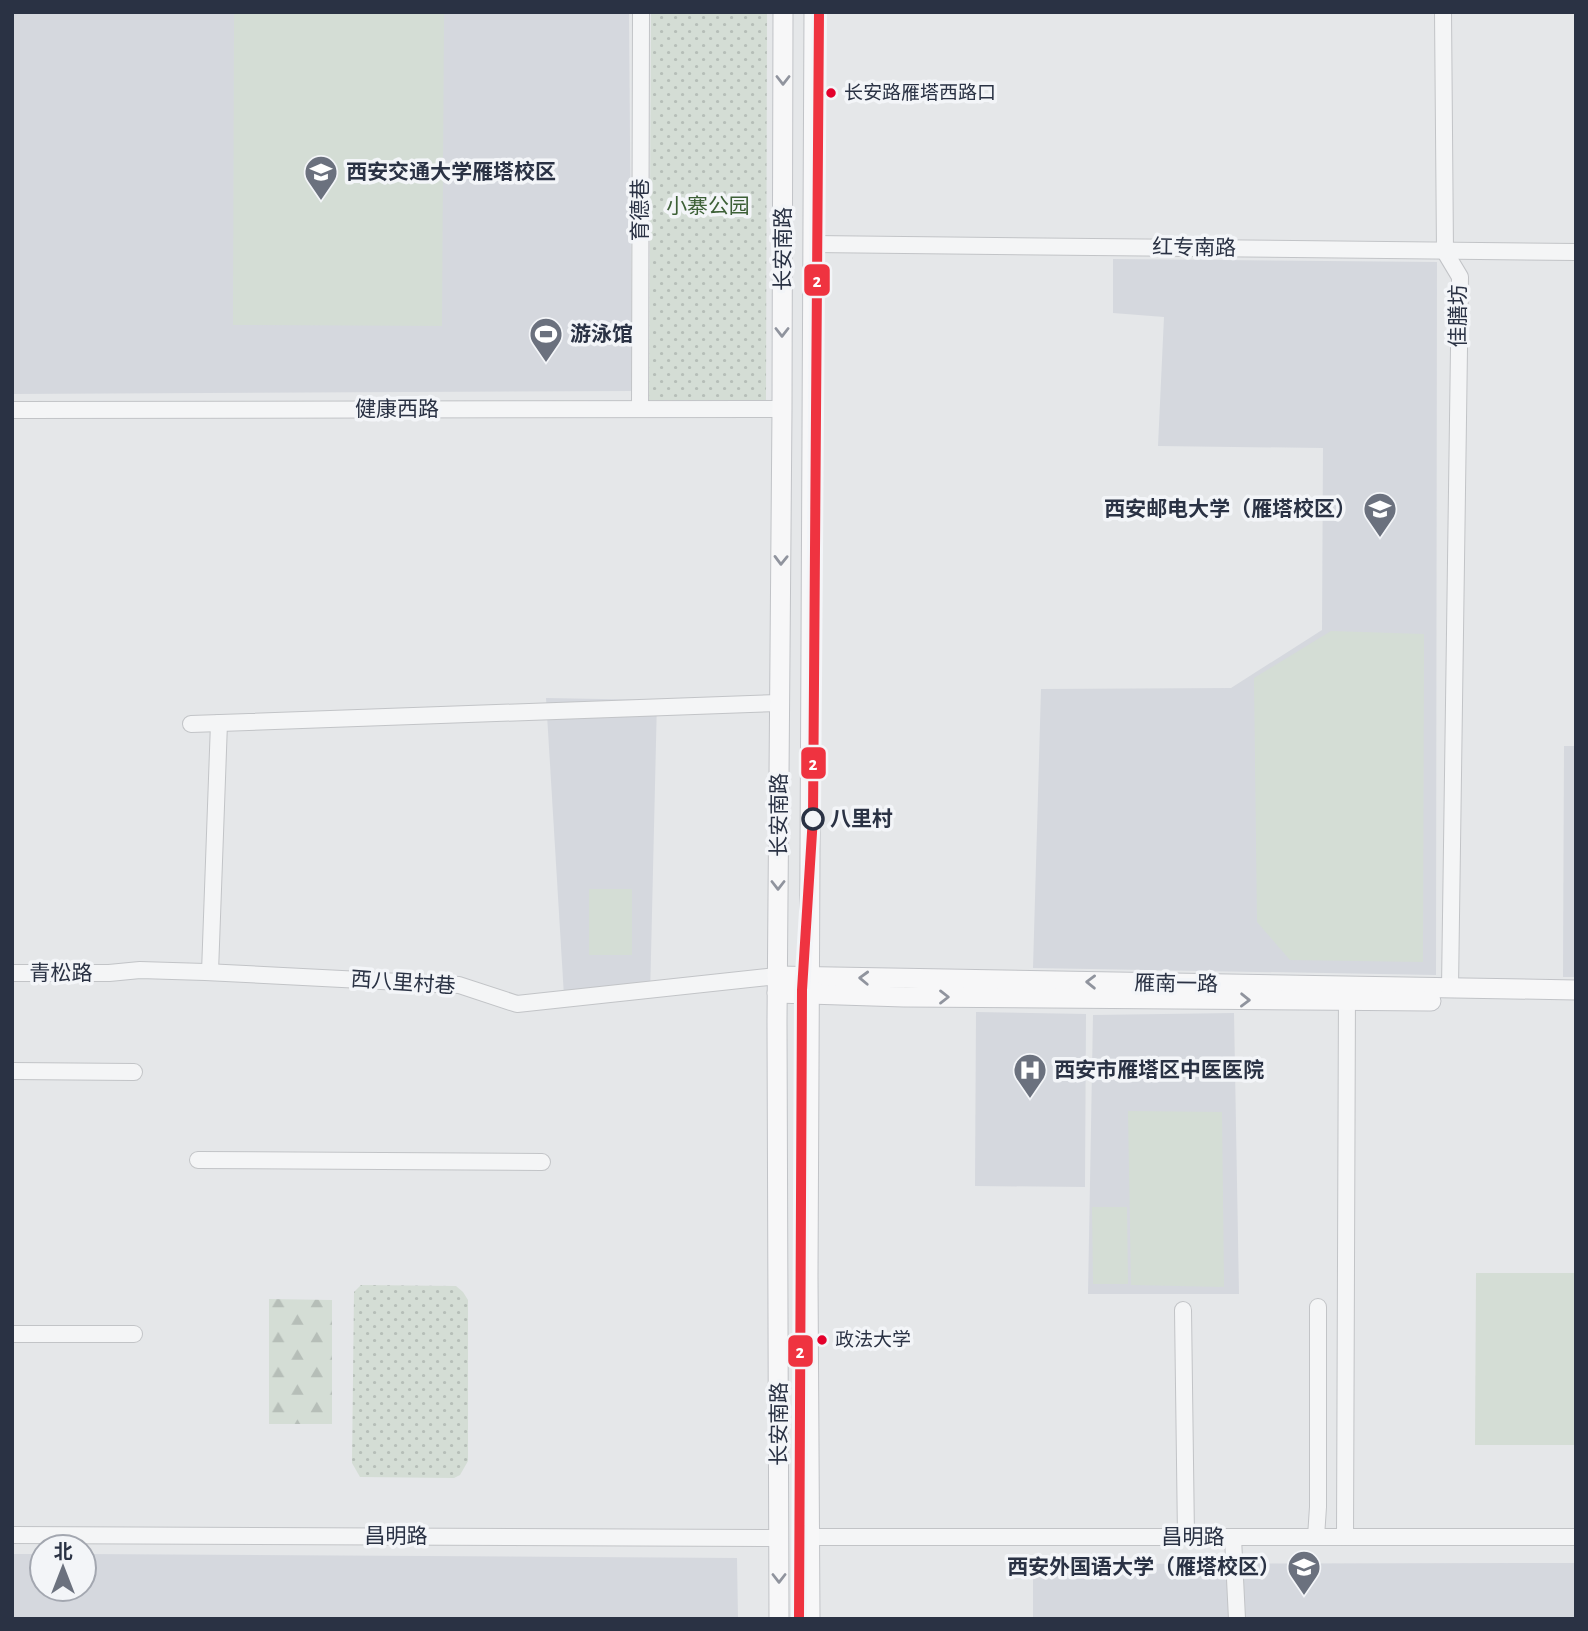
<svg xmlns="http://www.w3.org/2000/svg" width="1588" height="1631" font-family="'Alegreya Sans','Noto Sans SC',sans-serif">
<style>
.built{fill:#d5d8de}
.grass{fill:url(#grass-dots)}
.forest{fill:url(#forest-firs)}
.garden{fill:#d4ddd5}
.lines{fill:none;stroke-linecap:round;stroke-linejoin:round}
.minor-casing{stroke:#c2c4c7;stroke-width:18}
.major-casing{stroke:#c1c3c7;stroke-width:21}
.minor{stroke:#f4f5f6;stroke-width:16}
.major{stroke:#f7f7f8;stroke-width:19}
.metro-1-casing{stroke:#f3f5f8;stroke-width:16}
.metro-1{stroke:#ef3340;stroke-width:10}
.oneway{stroke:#90949e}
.bus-dot{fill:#e4002b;stroke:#f3f5f8;stroke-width:2.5}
.stop-dot{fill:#f3f5f8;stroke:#2a3244;stroke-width:3.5}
.labels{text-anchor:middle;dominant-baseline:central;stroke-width:7;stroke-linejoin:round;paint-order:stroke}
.bus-label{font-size:19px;fill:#2a3244;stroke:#f3f5f8;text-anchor:start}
.poi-label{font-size:21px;font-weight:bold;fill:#2a3244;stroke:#f3f5f8;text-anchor:start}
.park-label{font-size:21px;fill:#3d6037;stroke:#f3f5f8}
.street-label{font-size:21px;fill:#2a3244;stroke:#f3f5f8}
.stop-label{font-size:21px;font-weight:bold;fill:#2a3244;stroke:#f3f5f8;text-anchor:start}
.line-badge{stroke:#f3f5f8;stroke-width:2.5}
.badge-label{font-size:19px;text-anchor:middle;font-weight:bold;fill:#fff}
</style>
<defs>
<pattern id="grass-dots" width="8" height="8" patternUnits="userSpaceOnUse" patternTransform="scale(1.75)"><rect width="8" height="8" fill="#d4ddd5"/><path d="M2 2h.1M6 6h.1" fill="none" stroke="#b6beb8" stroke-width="1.8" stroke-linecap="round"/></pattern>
<pattern id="forest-firs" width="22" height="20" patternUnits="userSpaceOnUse" patternTransform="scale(1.75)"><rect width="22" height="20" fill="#d4ddd5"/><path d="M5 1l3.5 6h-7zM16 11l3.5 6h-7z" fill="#b6beb8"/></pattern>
</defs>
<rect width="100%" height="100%" fill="#e5e7e9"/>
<g class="built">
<polygon points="12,12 629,12 632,391 12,394"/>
<polygon points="1113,259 1437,262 1436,975 1033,968 1041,689 1231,688 1322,630 1323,448 1158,446 1164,317 1113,313"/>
<polygon points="546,698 657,700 650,998 564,996"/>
<polygon points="1564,746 1576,746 1576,977 1563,977"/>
<polygon points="976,1012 1086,1014 1085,1187 975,1186"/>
<polygon points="1234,1013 1239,1294 1088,1294 1093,1015"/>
<polygon points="12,1554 42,1554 42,1589 84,1589 84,1554 737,1558 738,1619 12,1619"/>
<polygon points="1576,1563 1576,1619 1033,1619 1033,1575 1040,1564"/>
</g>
<g class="grass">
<polygon points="651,12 767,12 766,400 649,401"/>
<polygon points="361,1285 456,1286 463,1292 468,1300 468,1461 460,1475 454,1478 360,1477 352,1463 354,1292"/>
</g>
<polygon class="forest" points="269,1299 332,1300 332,1424 269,1424"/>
<g class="garden">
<polygon points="234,12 444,12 442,326 233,325"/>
<polygon points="1331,631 1424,634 1423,962 1290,960 1257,922 1254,678"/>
<rect x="589" y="889" width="43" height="66"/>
<polygon points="1128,1111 1222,1112 1224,1287 1131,1285"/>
<polygon points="1092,1207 1127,1207 1128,1284 1093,1284"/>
<polygon points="1476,1273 1576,1273 1576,1445 1475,1445"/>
</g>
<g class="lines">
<defs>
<g id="minor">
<polyline points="1443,12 1445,252 1460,277 1450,988"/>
<polyline points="813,244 1576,252"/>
<polyline points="640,409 641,12"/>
<polyline points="12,410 782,409"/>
<polyline points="191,724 779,703"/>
<polyline points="210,972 219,723"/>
<polyline points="12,973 109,973 140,970 205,972 459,985 517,1004 777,976"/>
<polyline points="12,1071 134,1072"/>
<polyline points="198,1160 542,1162"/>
<polyline points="1183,1310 1186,1537"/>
<polyline points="12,1334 134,1334"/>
<polyline points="12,1535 779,1538"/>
<polyline points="810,1537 1576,1537"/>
<polyline points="1316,1537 1318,1507 1318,1307"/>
<polyline points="1345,1537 1347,989"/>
<polyline points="1233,1538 1237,1619"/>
</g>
<g id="major">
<polyline points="777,976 1576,990"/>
<polyline points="777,993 904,997 1431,1001"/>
<polyline points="779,1619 777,1021 782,409 783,12"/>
<polyline points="810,1619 808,1276 814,12"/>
</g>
</defs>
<use href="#minor" class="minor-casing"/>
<use href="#major" class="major-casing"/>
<use href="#minor" class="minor"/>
<use href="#major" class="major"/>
<defs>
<polyline id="metro-1" points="799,1619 802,990 813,817 819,12"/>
</defs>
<use href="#metro-1" class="metro-1-casing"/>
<use href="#metro-1" class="metro-1"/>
</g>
<defs><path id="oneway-chevron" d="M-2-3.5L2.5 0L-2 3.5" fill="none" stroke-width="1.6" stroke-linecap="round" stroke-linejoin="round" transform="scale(1.75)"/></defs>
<g class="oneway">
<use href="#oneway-chevron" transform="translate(783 80) rotate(90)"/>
<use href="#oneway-chevron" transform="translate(782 332) rotate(90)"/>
<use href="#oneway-chevron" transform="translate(781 560) rotate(91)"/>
<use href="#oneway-chevron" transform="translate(778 885) rotate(90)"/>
<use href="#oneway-chevron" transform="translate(864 978) rotate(-178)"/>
<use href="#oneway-chevron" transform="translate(1091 982) rotate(-179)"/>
<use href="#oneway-chevron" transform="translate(944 997)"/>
<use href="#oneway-chevron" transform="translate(1245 1000) rotate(1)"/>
<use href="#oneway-chevron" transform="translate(779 1578) rotate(90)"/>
</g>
<defs>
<symbol id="university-pin" viewBox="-11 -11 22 30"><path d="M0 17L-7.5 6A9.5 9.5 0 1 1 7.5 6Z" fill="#6b717e" stroke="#f3f5f8"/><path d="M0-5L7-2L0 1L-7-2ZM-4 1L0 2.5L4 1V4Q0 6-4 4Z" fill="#fff"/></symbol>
<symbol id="stadium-pin" viewBox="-11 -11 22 30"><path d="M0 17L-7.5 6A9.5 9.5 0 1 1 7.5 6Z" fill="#6b717e" stroke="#f3f5f8"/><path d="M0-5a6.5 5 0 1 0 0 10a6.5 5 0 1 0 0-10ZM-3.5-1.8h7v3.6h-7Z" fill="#fff"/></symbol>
<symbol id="hospital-pin" viewBox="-11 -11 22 30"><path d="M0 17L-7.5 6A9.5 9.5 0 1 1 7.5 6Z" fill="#6b717e" stroke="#f3f5f8"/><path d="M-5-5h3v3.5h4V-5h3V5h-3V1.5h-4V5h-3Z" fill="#fff"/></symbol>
</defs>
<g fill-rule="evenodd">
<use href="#university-pin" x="302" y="153" width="38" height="52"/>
<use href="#stadium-pin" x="527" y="315" width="38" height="52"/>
<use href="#university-pin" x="1361" y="490" width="38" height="52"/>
<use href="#hospital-pin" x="1011" y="1051" width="38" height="52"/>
<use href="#university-pin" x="1285" y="1548" width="38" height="52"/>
</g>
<g class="bus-dot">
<circle cx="831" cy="93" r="6"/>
<circle cx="822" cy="1340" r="6"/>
</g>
<circle class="stop-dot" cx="813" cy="819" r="10"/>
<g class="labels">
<g class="bus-label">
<text x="844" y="93">长安路雁塔西路口</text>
<text x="835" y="1340">政法大学</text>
</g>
<g class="poi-label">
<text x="346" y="172">西安交通大学雁塔校区</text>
<text x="570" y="334">游泳馆</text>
<text x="1356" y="509" text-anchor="end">西安邮电大学（雁塔校区）</text>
<text x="1054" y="1070">西安市雁塔区中医医院</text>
<text x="1280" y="1567" text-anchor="end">西安外国语大学（雁塔校区）</text>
</g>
<g class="park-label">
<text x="708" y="206">小寨公园</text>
</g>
<g class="street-label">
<text transform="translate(640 210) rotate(-90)">育德巷</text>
<text transform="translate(1194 248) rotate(1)">红专南路</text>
<text transform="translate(783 249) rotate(-90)">长安南路</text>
<text transform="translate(1458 316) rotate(-90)">佳膳坊</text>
<text x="397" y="409">健康西路</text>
<text transform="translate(779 815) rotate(-90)">长安南路</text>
<text x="61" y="973">青松路</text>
<text transform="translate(403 983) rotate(4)">西八里村巷</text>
<text transform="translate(1176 984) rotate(1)">雁南一路</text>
<text transform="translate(779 1424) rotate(-90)">长安南路</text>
<text x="396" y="1536">昌明路</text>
<text x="1193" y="1537">昌明路</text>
</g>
<g class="stop-label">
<text x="830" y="819">八里村</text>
</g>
</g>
<g class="line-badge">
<rect x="803" y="263" width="28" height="34" rx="7" fill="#ef3340"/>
<rect x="800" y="746" width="27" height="34" rx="7" fill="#ef3340"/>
<rect x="787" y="1334" width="27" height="34" rx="7" fill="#ef3340"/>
</g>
<g class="badge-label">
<text x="817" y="287">2</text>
<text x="813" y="770">2</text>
<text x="800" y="1358">2</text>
</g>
<rect width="1588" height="1631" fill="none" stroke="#2a3244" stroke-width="28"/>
<g transform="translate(63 1568)"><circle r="33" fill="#f3f5f8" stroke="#a3a7b0" stroke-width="2"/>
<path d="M0-5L12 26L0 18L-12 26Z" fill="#6b717e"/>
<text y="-10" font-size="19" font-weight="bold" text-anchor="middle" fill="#2a3244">北</text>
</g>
</svg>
